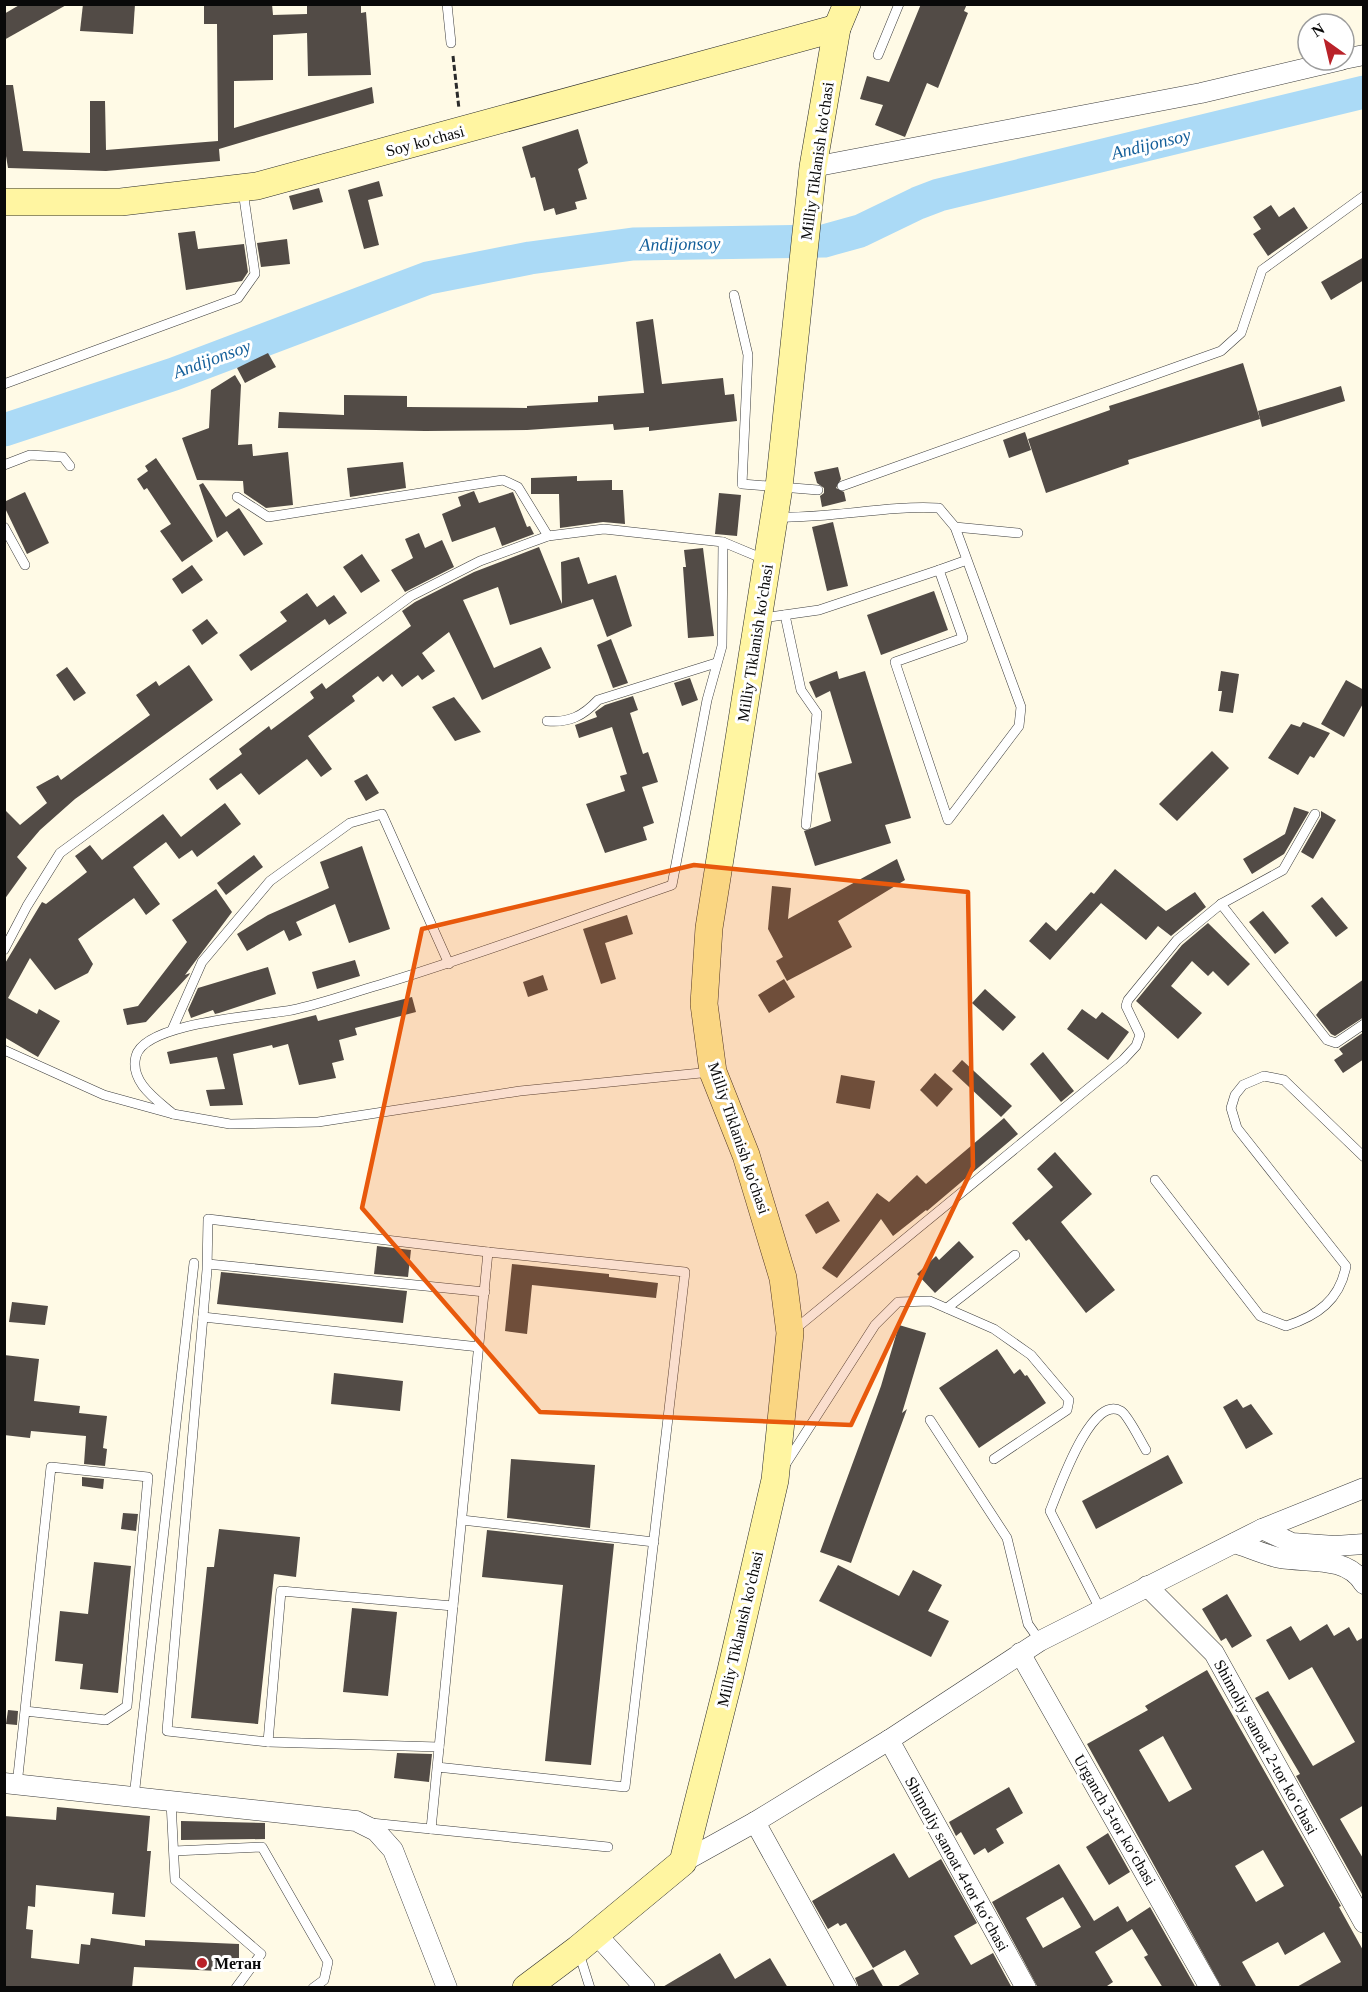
<svg xmlns="http://www.w3.org/2000/svg" width="1368" height="1992" font-family="'Times New Roman',serif">
<style>
.lines{fill:none;stroke-linecap:round;stroke-linejoin:round}
.river{stroke:#abdaf6;stroke-width:33}
.building{fill:#524b46;fill-rule:evenodd}
.lane-casing{stroke:#3c3c3c;stroke-width:10}
.street-casing{stroke:#3c3c3c;stroke-width:21}
.secondary-casing{stroke:#2b2b2b;stroke-width:28}
.path{stroke:#2b2b2b;stroke-width:3;stroke-dasharray:6 3;stroke-linecap:butt}
.lane{stroke:#fff;stroke-width:9}
.street{stroke:#fff;stroke-width:20}
.secondary{stroke:#fff5a1;stroke-width:27}
.marked{fill:#e8590c;fill-opacity:0.2;stroke:#e8590c;stroke-width:4.5;stroke-linejoin:round}
.poi-dot{fill:#b92229;stroke:#fff;stroke-width:2}
.labels{text-anchor:middle;dominant-baseline:central;stroke-width:6;stroke-linejoin:round;paint-order:stroke}
.street-label{font-size:16px;fill:#090909;stroke:#fff}
.poi-label{font-size:16px;font-weight:bold;fill:#090909;stroke:#fff;text-anchor:start}
.water-label{font-size:18px;font-style:italic;fill:#145f9a;stroke:#fff}
</style>
<rect width="100%" height="100%" fill="#fffae6"/>
<g class="lines">
<polyline class="river" points="4,430 174,374 428,278 530,258 633,244 824,241 860,231 918,203 939,195 1364,92"/>
</g>
<g class="building">
<polygon points="21,4 68,4 4,40 4,14"/>
<polygon points="83,4 135,4 133,34 80,31"/>
<polygon points="204,4 272,4 273,15 307,14 307,4 361,4 361,13 366,12 371,75 308,76 307,33 273,35 273,80 234,81 234,128 372,87 374,103 219,149 220,161 106,171 8,168 4,144 4,85 13,85 23,151 90,153 90,101 105,101 106,150 218,141 217,24 204,24"/>
<polygon points="921,4 967,4 964,11 968,13 938,88 927,83 905,137 875,125 883,105 860,99 867,76 889,82"/>
<polygon points="578,129 588,163 578,169 587,199 575,202 577,209 556,215 554,208 544,211 535,177 531,178 522,147"/>
<polygon points="379,181 383,196 368,200 379,245 364,249 348,190"/>
<polygon points="319,188 323,202 293,210 289,196"/>
<polygon points="1271,205 1279,217 1294,207 1308,228 1268,256 1253,234 1261,229 1253,217"/>
<polygon points="195,231 198,249 244,244 248,272 242,281 186,290 178,233"/>
<polygon points="287,239 290,264 261,267 257,243"/>
<polygon points="1364,257 1364,280 1331,300 1321,282"/>
<polygon points="653,319 662,384 723,378 725,395 734,394 737,421 649,431 649,427 614,430 613,424 527,430 425,431 278,428 279,412 344,415 344,395 407,396 407,407 527,408 527,406 598,402 598,396 644,393 636,322"/>
<polygon points="268,353 276,367 245,383 237,368"/>
<polygon points="1243,363 1260,419 1128,460 1129,464 1046,493 1028,439 1110,410 1109,406"/>
<polygon points="235,375 241,385 238,445 252,444 253,456 288,452 293,505 266,508 244,493 243,481 197,480 182,438 209,428 211,390"/>
<polygon points="1341,386 1345,401 1262,427 1258,411"/>
<polygon points="1025,432 1031,450 1009,458 1003,440"/>
<polygon points="156,458 213,541 182,562 160,531 171,524 147,488 144,490 137,479 148,471 145,466"/>
<polygon points="403,462 406,488 350,497 347,468"/>
<polygon points="838,467 841,479 836,488 844,492 846,501 822,507 820,496 824,493 824,488 817,483 814,472"/>
<polygon points="577,476 577,481 612,480 612,490 623,490 625,524 603,522 560,528 559,494 531,494 531,478"/>
<polygon points="203,483 226,517 239,508 263,544 244,556 227,531 217,538 199,485"/>
<polygon points="474,491 479,503 513,492 527,527 530,526 534,534 502,546 495,527 452,542 442,514 461,506 458,497"/>
<polygon points="25,492 49,543 27,554 4,506 4,502"/>
<polygon points="719,493 741,495 737,536 715,534"/>
<polygon points="833,522 848,586 827,591 812,527"/>
<polygon points="419,533 425,548 442,540 454,567 405,592 391,570 413,558 405,539"/>
<polygon points="539,547 562,604 561,562 579,557 588,584 616,575 632,626 607,637 593,599 510,625 498,587 463,600 494,668 541,647 551,668 482,700 449,632 422,653 435,671 422,680 418,675 402,687 392,674 383,682 378,676 352,696 355,701 308,736 332,769 321,777 307,759 259,795 241,773 217,790 209,779 242,754 239,749 269,726 271,730 314,698 310,692 322,683 326,689 411,626 402,611 415,602 474,572"/>
<polygon points="703,548 714,636 688,638 683,567 686,567 684,550"/>
<polygon points="362,554 380,581 361,593 343,567"/>
<polygon points="192,565 203,580 182,594 172,579"/>
<polygon points="934,591 948,630 881,655 867,615"/>
<polygon points="307,593 317,607 334,595 347,613 329,625 325,619 251,671 239,655 287,621 280,612"/>
<polygon points="207,619 218,633 202,645 192,630"/>
<polygon points="611,639 628,683 613,688 597,645"/>
<polygon points="189,665 213,700 75,799 40,830 17,857 27,868 4,900 4,809 20,825 47,803 36,787 58,775 61,780 150,715 136,695 156,681 159,686"/>
<polygon points="67,667 86,693 74,701 56,675"/>
<polygon points="837,671 839,679 865,671 911,818 885,825 891,843 815,866 804,831 831,821 818,773 852,763 830,691 816,698 809,682"/>
<polygon points="1221,671 1239,674 1233,713 1219,711 1222,691 1218,691"/>
<polygon points="690,678 698,700 682,706 674,683"/>
<polygon points="1346,680 1364,690 1364,702 1344,737 1321,724"/>
<polygon points="633,696 638,710 630,713 643,754 648,752 658,782 642,787 654,823 643,827 647,840 605,853 586,804 625,791 620,776 627,774 612,727 579,738 575,725 597,717 595,712 605,705"/>
<polygon points="454,697 481,732 455,741 432,707"/>
<polygon points="1303,722 1330,733 1314,758 1310,756 1298,775 1268,758 1291,724 1300,727"/>
<polygon points="1212,751 1229,768 1177,821 1159,804"/>
<polygon points="367,774 379,793 366,801 354,781"/>
<polygon points="225,803 241,824 197,857 192,850 179,859 166,842 133,867 160,904 146,915 134,898 78,939 93,964 88,973 55,990 30,958 8,998 37,1014 39,1009 60,1021 38,1057 4,1037 4,965 42,902 46,904 87,872 75,856 90,845 102,860 163,814 181,837"/>
<polygon points="1294,807 1309,812 1284,854 1252,874 1243,859 1285,834"/>
<polygon points="1321,811 1336,820 1313,859 1301,852 1321,817"/>
<polygon points="362,846 390,929 349,943 335,904 296,922 302,935 289,941 284,930 247,951 237,934 268,915 329,888 320,862"/>
<polygon points="254,855 263,867 226,895 217,883"/>
<polygon points="897,859 905,880 838,921 852,947 787,981 776,961 783,957 768,929 772,886 791,888 788,919"/>
<polygon points="1115,869 1166,911 1195,892 1206,907 1171,936 1158,926 1146,940 1101,903 1050,960 1029,941 1046,922 1056,931 1091,892 1094,894"/>
<polygon points="216,889 232,912 185,975 190,973 189,975 146,1022 127,1025 123,1009 138,1006 187,942 172,920"/>
<polygon points="1322,897 1348,928 1336,937 1311,906"/>
<polygon points="1263,911 1289,943 1275,954 1249,922"/>
<polygon points="627,915 633,934 605,943 616,979 601,984 583,929"/>
<polygon points="1208,923 1250,964 1228,986 1213,971 1208,976 1192,961 1171,986 1202,1013 1178,1039 1136,1001 1182,945"/>
<polygon points="355,960 360,976 317,989 312,972"/>
<polygon points="268,967 276,994 219,1013 215,1014 213,1010 191,1018 188,1010 198,988"/>
<polygon points="543,975 548,990 528,997 523,982"/>
<polygon points="784,979 795,997 769,1013 758,995"/>
<polygon points="1364,979 1364,1017 1335,1036 1331,1034 1316,1015 1320,1010"/>
<polygon points="985,989 1016,1017 1003,1031 972,1003"/>
<polygon points="412,997 416,1012 355,1028 357,1035 339,1040 344,1060 332,1063 336,1078 299,1085 288,1044 273,1048 272,1045 233,1054 243,1105 210,1106 206,1090 225,1089 217,1057 170,1064 167,1052 316,1015 318,1021"/>
<polygon points="1082,1009 1096,1019 1102,1012 1129,1032 1108,1060 1067,1029"/>
<polygon points="1364,1032 1364,1059 1343,1073 1334,1060 1343,1054 1339,1049"/>
<polygon points="1043,1052 1074,1091 1061,1102 1030,1064"/>
<polygon points="962,1060 1012,1106 1001,1117 952,1071"/>
<polygon points="935,1073 953,1089 937,1107 920,1090"/>
<polygon points="841,1075 875,1081 870,1109 836,1103"/>
<polygon points="1004,1118 1018,1134 927,1211 926,1210 893,1236 881,1219 837,1278 822,1268 877,1193 889,1202 917,1175 926,1184"/>
<polygon points="1055,1152 1092,1194 1061,1222 1115,1290 1086,1313 1029,1239 1026,1241 1012,1223 1053,1187 1037,1169"/>
<polygon points="828,1201 840,1221 816,1234 805,1215"/>
<polygon points="959,1241 974,1257 935,1293 917,1274 936,1256 939,1260"/>
<polygon points="377,1246 411,1250 408,1277 374,1274"/>
<polygon points="512,1264 609,1274 609,1277 658,1283 656,1298 532,1285 527,1334 505,1331"/>
<polygon points="221,1272 407,1291 403,1323 217,1304"/>
<polygon points="12,1302 48,1306 45,1325 9,1322"/>
<polygon points="899,1325 926,1333 902,1413 907,1409 851,1563 820,1552 881,1386"/>
<polygon points="997,1349 1014,1374 1020,1369 1025,1376 1027,1375 1046,1403 979,1448 939,1388"/>
<polygon points="4,1355 39,1359 34,1401 80,1406 79,1413 107,1416 103,1448 107,1449 105,1466 84,1464 86,1436 31,1431 30,1438 4,1435"/>
<polygon points="334,1373 403,1381 400,1411 331,1404"/>
<polygon points="1237,1399 1243,1408 1251,1404 1273,1434 1246,1449 1223,1407"/>
<polygon points="1168,1455 1183,1483 1096,1529 1082,1501"/>
<polygon points="511,1459 595,1465 590,1528 507,1518"/>
<polygon points="82,1477 104,1479 103,1489 82,1486"/>
<polygon points="123,1513 138,1514 136,1531 121,1529"/>
<polygon points="219,1529 300,1537 296,1577 274,1574 258,1724 191,1718 207,1567 214,1567"/>
<polygon points="487,1530 614,1544 591,1765 545,1761 563,1585 482,1577"/>
<polygon points="94,1562 131,1566 118,1693 80,1689 83,1664 55,1661 60,1611 88,1614"/>
<polygon points="838,1565 899,1596 913,1570 942,1585 928,1611 949,1621 931,1657 819,1601"/>
<polygon points="1227,1594 1252,1636 1232,1648 1226,1638 1221,1641 1202,1609"/>
<polygon points="352,1608 397,1612 388,1696 343,1692"/>
<polygon points="1327,1624 1334,1636 1349,1627 1357,1641 1364,1637 1364,1805 1340,1819 1364,1860 1362,1894 1296,1776 1300,1774 1255,1698 1268,1691 1313,1766 1355,1742 1312,1667 1289,1680 1266,1640 1291,1626 1300,1641"/>
<path d="M1207,1670L1341,1906L1339,1907L1364,1952V1988H1295L1341,1962L1324,1932L1285,1955L1278,1942L1242,1962L1257,1988H1222L1087,1744L1148,1710L1145,1706ZM1163,1736L1192,1789L1169,1802L1139,1750ZM1263,1850L1284,1886L1256,1902L1235,1866Z"/>
<polygon points="8,1710 18,1711 17,1725 6,1724"/>
<polygon points="397,1753 432,1754 429,1782 394,1778"/>
<polygon points="1009,1787 1023,1813 996,1829 1004,1843 988,1853 985,1848 974,1855 961,1832 956,1836 949,1822"/>
<polygon points="57,1807 150,1816 147,1851 151,1851 145,1917 112,1914 114,1893 36,1885 35,1907 28,1906 26,1929 33,1930 31,1958 79,1964 81,1944 90,1945 91,1938 145,1946 145,1940 239,1944 239,1972 134,1967 132,1988 4,1988 4,1816 56,1820"/>
<polygon points="181,1821 265,1823 265,1839 181,1840"/>
<polygon points="1108,1833 1130,1872 1109,1885 1086,1847"/>
<polygon points="894,1853 909,1878 941,1859 977,1923 954,1936 971,1965 993,1953 1012,1988 895,1988 919,1974 905,1950 873,1968 846,1923 840,1926 838,1923 828,1929 812,1901"/>
<path d="M1059,1864L1094,1921L1118,1906L1127,1922L1150,1907L1196,1988H1163L1144,1957L1148,1955L1132,1929L1095,1952L1113,1982L1104,1988H1038L992,1902ZM1063,1897L1081,1927L1043,1948L1026,1918Z"/>
<polygon points="720,1953 735,1979 770,1958 788,1988 661,1988"/>
<polygon points="873,1969 884,1988 859,1988 855,1978"/>
</g>
<g class="lines">
<defs>
<g id="lane">
<polyline points="447,4 451,43"/>
<polyline points="878,55 899,4"/>
<polyline points="734,295 748,355 742,484 818,490"/>
<polyline points="4,384 238,298 255,274 243,191"/>
<polyline points="4,465 30,455 63,457 70,466"/>
<polyline points="842,486 1221,351 1241,333 1262,270 1364,196"/>
<polyline points="237,497 268,517 503,480 518,487 548,536"/>
<path d="M777,517C831,519 885,505 939,508L955,527L1021,707L1019,726L948,820L895,662L963,638L939,570L967,560"/>
<polyline points="4,527 25,565"/>
<polyline points="955,527 1018,533"/>
<polyline points="785,615 801,690 817,713 806,825"/>
<polyline points="762,618 819,610 939,570"/>
<path d="M547,721C569,723 583,716 598,700L716,663"/>
<polyline points="1221,904 1327,1040 1336,1043 1364,1024"/>
<polyline points="4,950 27,906 60,853 411,596 480,561 548,536 604,529 723,542 766,560"/>
<polyline points="172,1030 202,962 270,881 350,823 382,814 449,964"/>
<polyline points="4,1050 104,1095 173,1114 230,1124 318,1122 520,1091 711,1072"/>
<path d="M173,1114C157,1100 129,1082 136,1056C145,1022 260,1016 292,1010C321,1004 351,993 379,985C478,955 574,919 672,885L707,700L722,646L723,542"/>
<path d="M1155,1180L1260,1316L1286,1326C1317,1316 1340,1300 1346,1266L1237,1128L1231,1108L1235,1095L1243,1085L1264,1076L1284,1080L1364,1157"/>
<polyline points="208,1264 485,1292"/>
<polyline points="947,1308 1015,1255"/>
<polyline points="203,1317 479,1347"/>
<polyline points="794,1330 1123,1060 1136,1046 1140,1035 1126,1006 1128,1000 1177,940 1221,904 1283,870 1315,814"/>
<polyline points="930,1420 1007,1538 1028,1624 1040,1641"/>
<polyline points="785,1465 875,1325 898,1302 930,1301 994,1329 1031,1355 1069,1400 1067,1410 994,1459"/>
<polyline points="462,1520 654,1542"/>
<path d="M1100,1609L1050,1511C1058,1492 1091,1393 1121,1411C1128,1415 1141,1442 1146,1450"/>
<polyline points="268,1742 281,1591 453,1606"/>
<polyline points="439,1747 268,1742 167,1731 207,1270 208,1219 488,1252"/>
<polyline points="17,1785 51,1467 148,1477 127,1706 106,1720 25,1711"/>
<polyline points="134,1797 194,1263"/>
<polyline points="171,1802 175,1880 261,1954 236,1988"/>
<polyline points="371,1823 608,1847"/>
<polyline points="431,1829 488,1252 685,1272 625,1787 437,1767"/>
<polyline points="174,1851 262,1847 328,1962 324,1980 313,1988"/>
<polyline points="579,1953 590,1988"/>
</g>
<g id="street">
<polyline points="1344,59 1364,55"/>
<polyline points="813,167 1201,93 1341,60"/>
<polyline points="1262,1529 1292,1543 1335,1546 1364,1544"/>
<path d="M1235,1543C1250,1548 1265,1555 1280,1558C1307,1563 1347,1555 1364,1584"/>
<polyline points="1147,1586 1214,1653 1364,1923"/>
<polyline points="1020,1653 1210,1988"/>
<polyline points="889,1740 1026,1988"/>
<polyline points="4,1783 356,1821 376,1831 393,1850 447,1988"/>
<polyline points="755,1822 847,1988"/>
<polyline points="683,1862 755,1822 889,1740 1040,1641 1262,1529 1364,1488"/>
<polyline points="596,1934 645,1988"/>
</g>
<g id="secondary">
<polyline points="4,202 121,202 257,186 837,28"/>
<polyline points="526,1988 578,1949 683,1862 730,1675 775,1480 790,1333 783,1278 746,1155 713,1072 704,1004 709,928 779,487 813,167 837,28 847,4"/>
</g>
</defs>
<use href="#lane" class="lane-casing"/>
<use href="#street" class="street-casing"/>
<use href="#secondary" class="secondary-casing"/>
<polyline class="path" points="453,56 459,109"/>
<use href="#lane" class="lane"/>
<use href="#street" class="street"/>
<use href="#secondary" class="secondary"/>
</g>
<path class="marked" d="M694,865L968,892L973,1167L851,1425L540,1412L362,1208L422,929Z"/>
<circle class="poi-dot" cx="202" cy="1963" r="6"/>
<g class="labels">
<g class="street-label">
<text transform="translate(425 141) rotate(-15)">Soy ko'chasi</text>
<text transform="translate(817 161) rotate(-82)">Milliy Tiklanish ko'chasi</text>
<text transform="translate(755 643) rotate(-81)">Milliy Tiklanish ko'chasi</text>
<text transform="translate(739 1138) rotate(71)">Milliy Tiklanish ko'chasi</text>
<text transform="translate(740 1629) rotate(-77)">Milliy Tiklanish ko'chasi</text>
<text transform="translate(1266 1747) rotate(61)">Shimoliy sanoat 2-tor koʻchasi</text>
<text transform="translate(1115 1820) rotate(60)">Urganch 3-tor koʻchasi</text>
<text transform="translate(957 1864) rotate(61)">Shimoliy sanoat 4-tor koʻchasi</text>
</g>
<g class="poi-label">
<text x="214" y="1963">Метан</text>
</g>
<g class="water-label">
<text transform="translate(1151 144) rotate(-14)">Andijonsoy</text>
<text transform="translate(680 244) rotate(-1)">Andijonsoy</text>
<text transform="translate(212 359) rotate(-20)">Andijonsoy</text>
</g>
</g>
<rect width="1368" height="1992" fill="none" stroke="#090909" stroke-width="12"/>
<g transform="translate(1326 42) rotate(326)"><circle r="28" fill="#ffffff" stroke="#9d9d9d" stroke-width="1.5"/>
<path d="M0-4.5L10 22L0 15L-10 22Z" fill="#b92229"/>
<text y="-9" font-size="16" font-weight="bold" text-anchor="middle" fill="#090909">N</text>
</g>
</svg>
